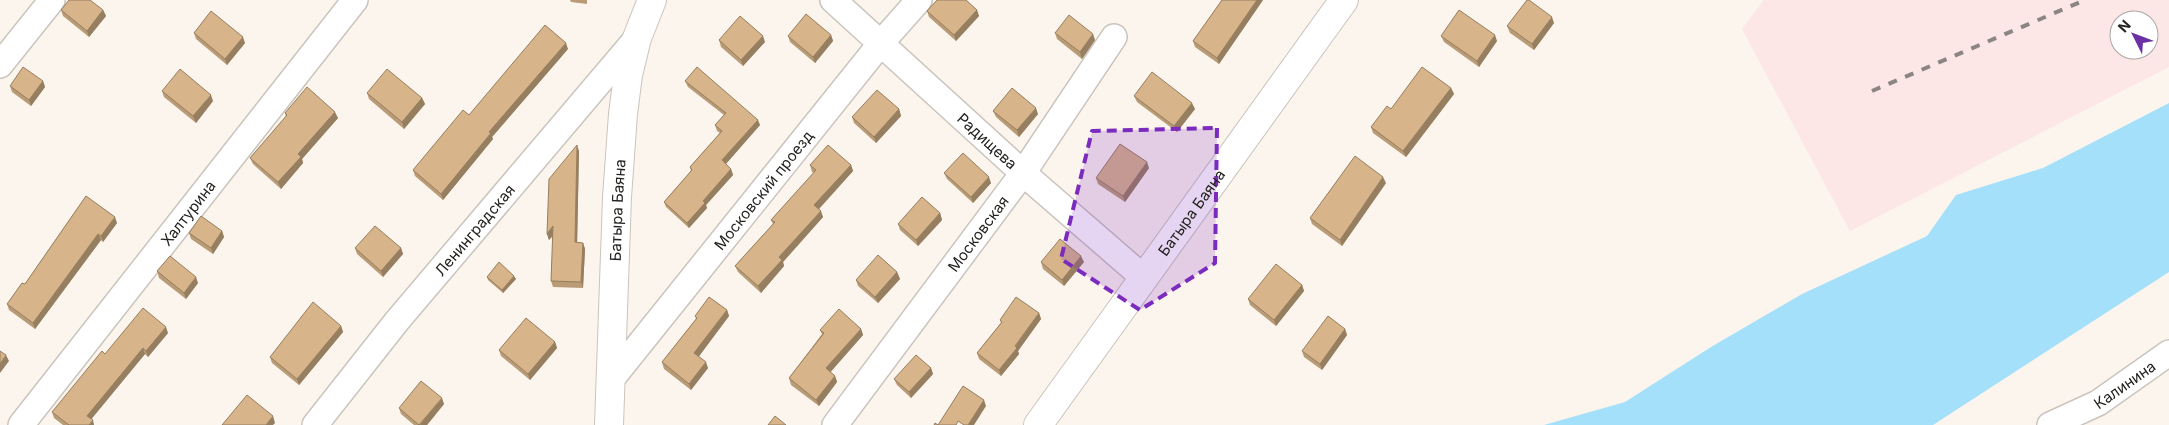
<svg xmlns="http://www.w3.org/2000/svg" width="2169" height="425" font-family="Inter,sans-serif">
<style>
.industrial{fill:#fce6e6;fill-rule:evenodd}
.water{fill:#a4e0f9}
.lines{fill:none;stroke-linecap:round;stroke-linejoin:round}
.minor-casing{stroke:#cac4bd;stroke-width:28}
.tertiary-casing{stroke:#cac4bd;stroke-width:30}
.minor{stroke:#fff;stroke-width:25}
.tertiary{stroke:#fff;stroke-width:28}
.rail{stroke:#8b8681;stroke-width:4;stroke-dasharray:9 9;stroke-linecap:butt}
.wall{fill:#b99b76}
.shaded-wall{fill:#967e60}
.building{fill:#d7b489;stroke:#967e60}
.marked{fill:#7b2cbf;fill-opacity:0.2;stroke:#7b2cbf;stroke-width:4;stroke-dasharray:10 6;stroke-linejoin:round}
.labels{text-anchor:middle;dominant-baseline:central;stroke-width:5;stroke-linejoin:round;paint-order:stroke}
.street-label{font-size:15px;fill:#252320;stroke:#fff}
</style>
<rect width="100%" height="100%" fill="#fcf5ee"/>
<path class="industrial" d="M1764,0H2169V67L1850,231L1742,29ZM2119,20H2149V50H2119Z"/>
<polygon class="water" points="2169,103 2169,272 1933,425 1544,425 1625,402 1711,347 1802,294 1927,236 1956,195 2043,168"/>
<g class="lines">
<defs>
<g id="minor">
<path id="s1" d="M833,0L1023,173L1144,278"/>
<polyline points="0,65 52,0"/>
<path id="s2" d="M610,381L881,43L919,0"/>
<path id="s3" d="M21,425L355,0"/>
<path id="s4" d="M315,425L397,321L637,38"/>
<path id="s5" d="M835,425L1023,173L1114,37"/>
<path id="s6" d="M2050,425L2098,403L2169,353"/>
</g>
<g id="tertiary">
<path id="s7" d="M609,425L617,197L623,114L628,75L637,38L652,0"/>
<path id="s8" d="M1038,425L1344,0"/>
</g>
</defs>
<use href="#minor" class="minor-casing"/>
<use href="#tertiary" class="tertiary-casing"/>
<use href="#minor" class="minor"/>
<use href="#tertiary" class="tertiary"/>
<polyline class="rail" points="1872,91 2085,0"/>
</g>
<g class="wall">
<polygon points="570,0 587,0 587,4 571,2"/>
<polygon points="1222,0 1263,0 1219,64 1195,47 1193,41"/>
<polygon points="61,10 103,10 106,16 89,37 63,16"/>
<polygon points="977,10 979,16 956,41 929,17 927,11"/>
<polygon points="1554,23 1534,50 1510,33 1507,26"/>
<polygon points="194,33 245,43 227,65 196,39"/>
<polygon points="1055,33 1095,40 1082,59 1057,39"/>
<polygon points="831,35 833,41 815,63 790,42 788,36"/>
<polygon points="1441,36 1497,41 1479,67 1444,42"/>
<polygon points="719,40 765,42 743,66 721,47"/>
<polygon points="568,49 492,137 493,139 443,200 415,176 413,170 469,115"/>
<polygon points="43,81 45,87 31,106 12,92 10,86"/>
<polygon points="685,81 760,125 726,164 731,169 733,175 706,205 707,208 689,228 666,207 664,202 691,171 690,167 720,133 717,131 715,125 724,115 688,87"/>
<polygon points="1451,88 1454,94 1406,157 1373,133 1371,127"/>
<polygon points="162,91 213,101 196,123 164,97"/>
<polygon points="367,93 422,98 425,104 404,129 369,99"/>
<polygon points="1134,96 1195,109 1177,132 1137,102"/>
<polygon points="899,109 901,116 876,143 854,123 852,117"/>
<polygon points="993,111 1038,114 1019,137 996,117"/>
<polygon points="285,113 338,118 302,159 303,163 281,189 253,164 250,158 286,117"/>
<polygon points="579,151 577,243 583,243 585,249 583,288 553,287 551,281 553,236 549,240 547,234"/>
<polygon points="810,165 851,165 853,171 819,209 823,217 783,262 784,266 761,293 738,272 735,266 773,224 771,220 814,173 812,172"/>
<polygon points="1149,168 1125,202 1098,184 1096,178"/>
<polygon points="944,173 991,183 973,203 947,179"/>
<polygon points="1386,183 1342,246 1312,224 1310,218"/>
<polygon points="86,196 117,223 103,242 101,240 35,329 9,310 7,304 25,284"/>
<polygon points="940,213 942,220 918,246 900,230 898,224"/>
<polygon points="222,231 224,237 213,254 191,239 189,233"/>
<polygon points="355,248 401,248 403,254 383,277 357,254"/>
<polygon points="1041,262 1084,262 1064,286 1043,269"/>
<polygon points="157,271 198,283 186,299 159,278"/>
<polygon points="897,272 900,279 878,303 858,286 856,280"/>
<polygon points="487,277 516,279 503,293 488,280"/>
<polygon points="1302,285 1304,291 1276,326 1250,305 1248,299"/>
<polygon points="727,310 729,316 699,356 708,368 691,390 664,369 662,362 696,319 695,316"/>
<polygon points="1039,313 1041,319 1018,351 1019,354 1001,376 979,359 977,353 1001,323 1000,320"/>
<polygon points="341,326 343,332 299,385 272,363 270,357"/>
<polygon points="861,329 863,335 830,372 835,376 837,382 819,406 791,385 789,378 822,334 820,330"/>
<polygon points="1345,329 1347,335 1322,370 1304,357 1302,351"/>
<polygon points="168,333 148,357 145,354 91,419 94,425 63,425 54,418 52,412 105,354"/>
<polygon points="555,342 557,348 530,380 501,356 499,350"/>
<polygon points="931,368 933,374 911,398 897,385 894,379"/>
<polygon points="444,404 427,425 414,425 401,414 399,408"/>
</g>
<g class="shaded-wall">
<polygon points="1257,0 1263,0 1219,64 1217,58"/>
<polygon points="103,10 106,16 89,37 87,31"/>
<polygon points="977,10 979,16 956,41 954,35"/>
<polygon points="1552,17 1554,23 1534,50 1532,44"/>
<polygon points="1093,34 1095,40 1082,59 1080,52"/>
<polygon points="831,35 833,41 815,63 813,57"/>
<polygon points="1495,35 1497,41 1479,67 1477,61"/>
<polygon points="763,36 765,42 743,66 741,60"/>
<polygon points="243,37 245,43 227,65 225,59"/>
<polygon points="566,43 568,49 492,137 493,139 443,200 441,194 489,132"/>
<polygon points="43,81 45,87 31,106 29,100"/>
<polygon points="1451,88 1454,94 1406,157 1403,151"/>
<polygon points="211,95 213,101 196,123 193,116"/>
<polygon points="422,98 425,104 404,129 402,122"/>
<polygon points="1192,103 1195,109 1177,132 1174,126"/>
<polygon points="1036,108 1038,114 1019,137 1017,130"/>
<polygon points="899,109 901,116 876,143 874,137"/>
<polygon points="335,112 338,118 302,159 303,163 281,189 278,182 298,154"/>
<polygon points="758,120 760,125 724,166 722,160"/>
<polygon points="577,145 579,151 577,249 575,242"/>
<polygon points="1147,162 1149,168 1125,202 1123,196"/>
<polygon points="851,165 853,171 817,211 814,205"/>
<polygon points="731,169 733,175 706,205 707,208 689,228 687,223 703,201"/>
<polygon points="989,177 991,183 973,203 971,197"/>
<polygon points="1383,177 1386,183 1342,246 1340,240"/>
<polygon points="821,211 823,217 783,262 784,266 761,293 758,286 779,257"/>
<polygon points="940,213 942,220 918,246 916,240"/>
<polygon points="115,217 117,223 103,242 101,236"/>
<polygon points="553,226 556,232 549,240 547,234"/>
<polygon points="222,231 224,237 213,254 211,248"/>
<polygon points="98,234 101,240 35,329 33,323"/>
<polygon points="583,243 585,249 583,288 581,282"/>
<polygon points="401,248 403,254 383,277 381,271"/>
<polygon points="1081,256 1084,262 1064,286 1062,280"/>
<polygon points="897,272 900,279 878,303 875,297"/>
<polygon points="514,276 516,279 503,293 502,290"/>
<polygon points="196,277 198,283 186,299 184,293"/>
<polygon points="1302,285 1304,291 1276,326 1274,320"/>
<polygon points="727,310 729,316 697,359 694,353"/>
<polygon points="1039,313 1041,319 1018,351 1019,354 1001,376 999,370"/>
<polygon points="341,326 343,332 299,385 297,379"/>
<polygon points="166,327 168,333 148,357 146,351"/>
<polygon points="861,329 863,335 828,375 826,368"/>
<polygon points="1345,329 1347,335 1322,370 1320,364"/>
<polygon points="555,342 557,348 530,380 528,374"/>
<polygon points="143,348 145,354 89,422 87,416"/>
<polygon points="6,355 9,361 0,373 0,364"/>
<polygon points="706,362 708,368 691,390 689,384"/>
<polygon points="931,368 933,374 911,398 909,392"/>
<polygon points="835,376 837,382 819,406 816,400"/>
<polygon points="442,398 444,404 427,425 420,425"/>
<polygon points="984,400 986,406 974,425 968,425"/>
<polygon points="273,416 275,423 273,425 266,425"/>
<polygon points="93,420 94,425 89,425"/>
</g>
<g class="building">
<polygon points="69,0 90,0 103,10 87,31 61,10"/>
<polygon points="937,0 966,0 977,10 954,35 927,11"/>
<polygon points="1222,0 1257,0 1217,58 1193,41"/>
<polygon points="1527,0 1529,0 1552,17 1532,44 1507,26"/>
<polygon points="1459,10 1495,35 1477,61 1441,36"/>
<polygon points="211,11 243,37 225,59 194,33"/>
<polygon points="806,14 831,35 813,57 788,36"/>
<polygon points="1069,15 1093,34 1080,52 1055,33"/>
<polygon points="740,16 763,36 741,60 719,40"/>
<polygon points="545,25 566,43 489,132 491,133 441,194 413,170 463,110 469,115"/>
<polygon points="23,67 43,81 29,100 10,86"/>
<polygon points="697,67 758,120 722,160 731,169 703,201 705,203 687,223 664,202 692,170 690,167 722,131 715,125 726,113 685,81"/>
<polygon points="1422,67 1451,88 1403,151 1371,127 1387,106 1391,109"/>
<polygon points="180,69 211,95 193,116 162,91"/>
<polygon points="387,69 422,98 402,122 367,93"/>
<polygon points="1152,72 1192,103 1174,126 1134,96"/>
<polygon points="307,87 335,112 298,154 301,157 278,182 250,158 287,115 285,113"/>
<polygon points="1012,88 1036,108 1017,130 993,111"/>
<polygon points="877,90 899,109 874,137 852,117"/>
<polygon points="1120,144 1147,162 1123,196 1096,178"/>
<polygon points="577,145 575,242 583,243 581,282 551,281 553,226 547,234 549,179"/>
<polygon points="828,145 851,165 814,205 821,211 779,257 782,260 758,286 735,266 775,222 771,220 816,170 810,165"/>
<polygon points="963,153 989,177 971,197 944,173"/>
<polygon points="1355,156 1383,177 1340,240 1310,218"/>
<polygon points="86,196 115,217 101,236 98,234 33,323 7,304 22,283 25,284"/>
<polygon points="922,197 940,213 916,240 898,224"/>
<polygon points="201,216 222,231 211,248 189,233"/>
<polygon points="375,226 401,248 381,271 355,248"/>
<polygon points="1060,239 1081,256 1062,280 1041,262"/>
<polygon points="878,255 897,272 875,297 856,280"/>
<polygon points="170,256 196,277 184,293 157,271"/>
<polygon points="499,262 514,276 502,290 487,277"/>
<polygon points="1276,264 1302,285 1274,320 1248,299"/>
<polygon points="709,297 727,310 694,353 706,362 689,384 662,362 697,318 695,316"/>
<polygon points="1016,297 1039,313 1015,346 1017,348 999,370 977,353 1002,322 1000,320"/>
<polygon points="313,302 341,326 297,379 270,357"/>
<polygon points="143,308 166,327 146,351 143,348 87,416 93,420 89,425 69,425 52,412 102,351 105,354"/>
<polygon points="839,309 861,329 826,368 835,376 816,400 789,378 824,333 820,330"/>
<polygon points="1328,316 1345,329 1320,364 1302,351"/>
<polygon points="526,318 555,342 528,374 499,350"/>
<polygon points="0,351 6,355 0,364"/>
<polygon points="916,355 931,368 909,392 894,379"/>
<polygon points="421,381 442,398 419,425 399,408"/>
<polygon points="963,386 984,400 968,425 964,425 958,421 956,425 934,425 935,423 938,425"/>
<polygon points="247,395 273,416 266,425 222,425"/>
<polygon points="775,416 786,425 768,425"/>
</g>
<path class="marked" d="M1217,128L1215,263L1140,310L1061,259L1092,131Z"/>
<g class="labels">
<g class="street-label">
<text stroke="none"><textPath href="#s1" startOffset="209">Радищева</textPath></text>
<text stroke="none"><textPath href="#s2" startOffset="245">Московский проезд</textPath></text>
<text stroke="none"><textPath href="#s7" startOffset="215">Батыра Баяна</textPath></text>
<text stroke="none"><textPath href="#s3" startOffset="270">Халтурина</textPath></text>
<text stroke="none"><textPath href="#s8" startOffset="262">Батыра Баяна</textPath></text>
<text stroke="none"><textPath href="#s4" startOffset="252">Ленинградская</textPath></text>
<text stroke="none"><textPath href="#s5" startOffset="239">Московская</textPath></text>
<text stroke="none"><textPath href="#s6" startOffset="85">Калинина</textPath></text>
</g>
</g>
<g transform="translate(2134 35) rotate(312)"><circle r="24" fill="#ffffff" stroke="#a8a7a6"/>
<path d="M0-4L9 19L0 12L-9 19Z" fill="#6c30a6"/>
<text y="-8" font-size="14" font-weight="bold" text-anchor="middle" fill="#252320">N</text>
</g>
</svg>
